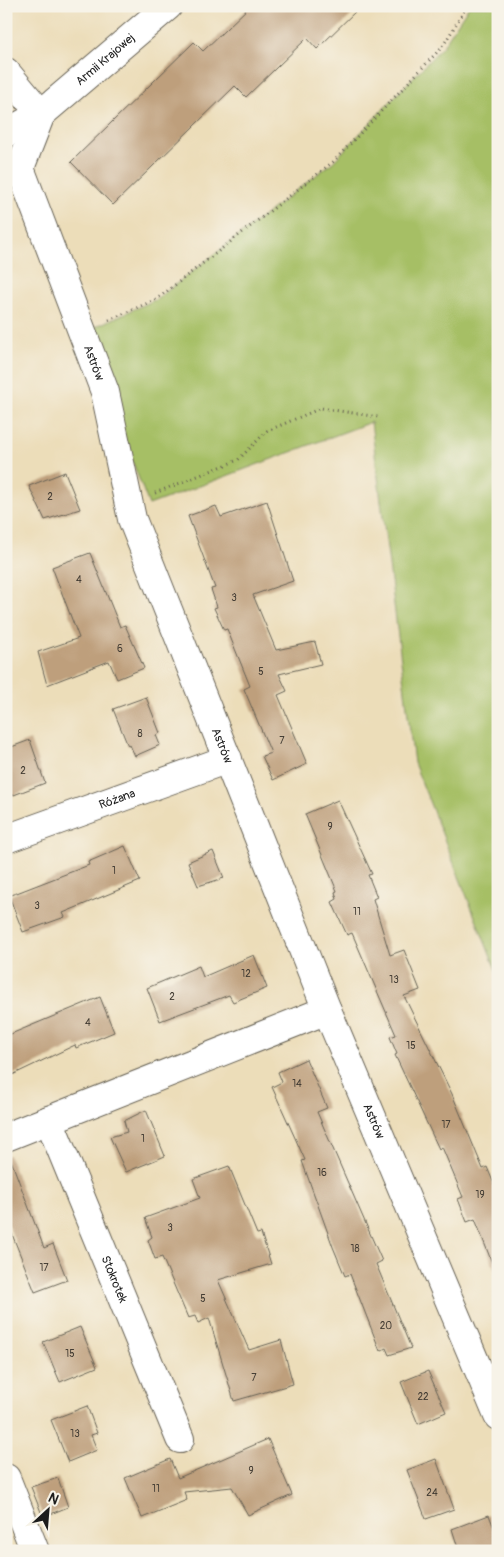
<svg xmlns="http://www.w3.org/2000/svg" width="504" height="1557" font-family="Pangolin,sans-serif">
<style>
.green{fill:#a6bf65;stroke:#616e40}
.building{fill:#be9f7b}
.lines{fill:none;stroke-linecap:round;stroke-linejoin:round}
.minor-casing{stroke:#656053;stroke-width:30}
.path{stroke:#656053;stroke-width:3;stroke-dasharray:1 4;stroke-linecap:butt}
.minor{stroke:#fff;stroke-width:28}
.labels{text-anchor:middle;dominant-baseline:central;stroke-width:4;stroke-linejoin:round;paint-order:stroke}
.number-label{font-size:10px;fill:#443d34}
.street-label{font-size:12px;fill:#1c1c1c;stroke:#f7f3e8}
</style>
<rect width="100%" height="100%" fill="#f7f3e8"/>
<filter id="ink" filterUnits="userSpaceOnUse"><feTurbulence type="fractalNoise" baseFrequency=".02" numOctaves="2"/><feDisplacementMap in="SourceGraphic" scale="10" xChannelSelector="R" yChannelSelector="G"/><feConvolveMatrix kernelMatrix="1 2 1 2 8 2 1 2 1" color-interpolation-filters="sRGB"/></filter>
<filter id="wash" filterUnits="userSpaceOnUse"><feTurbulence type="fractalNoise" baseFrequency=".0096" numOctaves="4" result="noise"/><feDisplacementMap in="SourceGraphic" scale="20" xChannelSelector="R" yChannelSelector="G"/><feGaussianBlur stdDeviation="1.12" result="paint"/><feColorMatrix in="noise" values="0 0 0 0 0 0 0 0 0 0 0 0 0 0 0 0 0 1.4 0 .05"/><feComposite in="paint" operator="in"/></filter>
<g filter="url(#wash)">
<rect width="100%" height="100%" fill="#ecddb9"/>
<polygon class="green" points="469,6 498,6 498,975 414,763 371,422 149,505 83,332 157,299 333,162 443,46"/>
<g id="blocks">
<g class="building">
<polygon points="250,6 361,6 317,49 307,38 246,97 235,86 113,205 71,162 194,42 203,51"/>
<polygon points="65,472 80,509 45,520 29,486"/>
<polygon points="267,501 293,581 253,595 276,650 315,642 321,664 279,674 287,691 278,695 307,764 273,780 262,756 271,753 244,689 250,686 227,629 224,630 214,608 217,607 211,589 215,588 188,516 216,506 221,517"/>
<polygon points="90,553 120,627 125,625 144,668 117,679 109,661 47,685 38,652 79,638 52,567"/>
<polygon points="146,697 160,733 156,735 160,745 135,756 130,745 128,746 113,709"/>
<polygon points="30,740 45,783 6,798 6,749"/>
<polygon points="338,800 372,874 368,875 377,897 373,899 390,955 404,950 420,990 404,996 452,1094 483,1169 487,1167 498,1194 498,1272 496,1273 475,1219 467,1222 458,1199 463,1197 442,1147 439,1149 395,1055 397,1054 390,1037 396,1035 352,933 347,935 332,902 337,899 335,892 337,891 305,814"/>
<polygon points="125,846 140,881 63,913 65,917 23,932 9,896 89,865 88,862"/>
<polygon points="213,851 224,878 198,886 188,862"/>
<polygon points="254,955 267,988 233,1002 229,995 160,1021 147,988 199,966 203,977"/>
<polygon points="100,997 114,1032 76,1048 75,1045 6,1078 6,1036"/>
<polygon points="306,1059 327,1108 317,1112 382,1261 376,1264 411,1348 389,1355 386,1348 380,1351 350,1274 345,1276 333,1247 302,1161 305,1160 272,1087 282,1082 278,1072"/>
<polygon points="146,1110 165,1156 126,1172 110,1137 127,1132 124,1121"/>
<polygon points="9,1155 44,1248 53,1244 67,1280 35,1292 6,1219 6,1156"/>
<polygon points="229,1166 257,1234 261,1233 271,1264 218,1280 249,1350 281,1340 293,1384 234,1401 209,1318 198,1323 195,1316 188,1318 162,1257 155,1259 148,1240 152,1237 145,1218 200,1198 193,1179"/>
<polygon points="80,1327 97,1367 60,1382 43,1342"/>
<polygon points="428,1371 446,1412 418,1424 401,1382"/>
<polygon points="87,1406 97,1433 91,1435 97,1450 68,1462 51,1420"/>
<polygon points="268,1439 292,1495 248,1515 232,1487 184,1492 187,1500 142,1518 125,1478 170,1459 178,1478"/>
<polygon points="436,1459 454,1509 426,1519 407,1470"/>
<polygon points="58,1478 68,1507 43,1517 31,1487"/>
<polygon points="489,1515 498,1538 498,1551 459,1551 452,1529"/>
</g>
</g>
</g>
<g filter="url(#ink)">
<use href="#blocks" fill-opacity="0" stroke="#656053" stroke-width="1"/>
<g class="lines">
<defs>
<g id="minor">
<path id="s1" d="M6,72L41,114L20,168L105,392L132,519L327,1010L498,1416"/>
<path id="s2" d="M6,133L41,114L168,6"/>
<path id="s3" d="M6,839L228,759"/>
<path id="s4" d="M49,1120L180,1439"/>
<polyline points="6,1137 327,1010"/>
<polyline points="6,1478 35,1551"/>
</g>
</defs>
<use href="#minor" class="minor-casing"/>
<g class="path">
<polyline points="109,320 157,299 333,162 443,46 467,6"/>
<polyline points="155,493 238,460 267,431 321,408 378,417"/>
</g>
<use href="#minor" class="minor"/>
</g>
</g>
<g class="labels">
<g class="number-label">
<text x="50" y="497">2</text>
<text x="79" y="580">4</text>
<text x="234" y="598">3</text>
<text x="120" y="649">6</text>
<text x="261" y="672">5</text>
<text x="140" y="734">8</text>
<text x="282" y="741">7</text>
<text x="23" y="771">2</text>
<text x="330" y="827">9</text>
<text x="114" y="871">1</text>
<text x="37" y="906">3</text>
<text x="357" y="912">11</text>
<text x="246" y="974">12</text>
<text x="394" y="980">13</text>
<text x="172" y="997">2</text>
<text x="88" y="1023">4</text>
<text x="411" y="1046">15</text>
<text x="297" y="1084">14</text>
<text x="446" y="1125">17</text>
<text x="143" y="1139">1</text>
<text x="322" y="1173">16</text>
<text x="480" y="1195">19</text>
<text x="170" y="1228">3</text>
<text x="355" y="1249">18</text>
<text x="44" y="1268">17</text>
<text x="203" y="1299">5</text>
<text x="386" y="1326">20</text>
<text x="70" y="1354">15</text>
<text x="254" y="1378">7</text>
<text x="423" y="1397">22</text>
<text x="75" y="1434">13</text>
<text x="251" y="1471">9</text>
<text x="156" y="1489">11</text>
<text x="432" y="1493">24</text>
</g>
<g class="street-label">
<text stroke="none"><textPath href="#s2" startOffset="124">Armii Krajowej</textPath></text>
<text stroke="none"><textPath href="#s1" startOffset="321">Astrów</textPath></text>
<text stroke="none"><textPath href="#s1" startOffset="726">Astrów</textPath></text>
<text stroke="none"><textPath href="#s3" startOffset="118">Różana</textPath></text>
<text stroke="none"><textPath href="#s1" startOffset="1131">Astrów</textPath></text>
<text stroke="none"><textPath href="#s4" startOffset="172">Stokrotek</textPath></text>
</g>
</g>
<rect width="504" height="1557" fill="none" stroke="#f7f3e8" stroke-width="25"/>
<g transform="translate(48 1510) rotate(26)" stroke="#f7f3e8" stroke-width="4" paint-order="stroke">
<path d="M0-4L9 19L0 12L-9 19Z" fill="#1c1c1c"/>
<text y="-8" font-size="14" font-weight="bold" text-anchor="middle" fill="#1c1c1c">N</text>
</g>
</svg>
